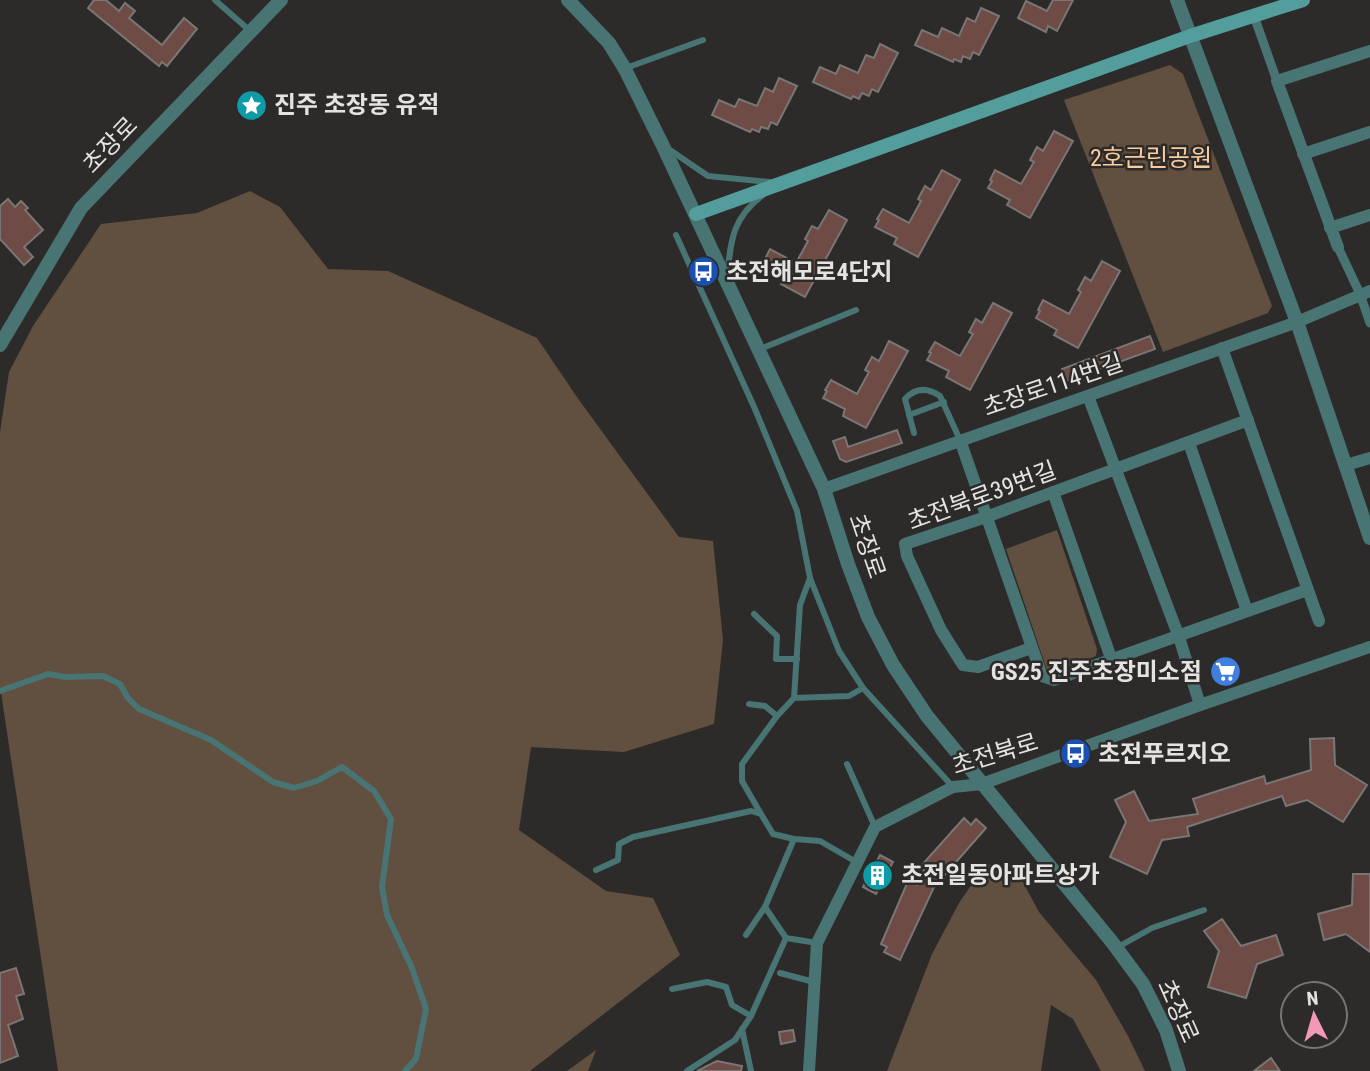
<svg xmlns="http://www.w3.org/2000/svg" width="1370" height="1071" font-family="'Roboto Condensed','Noto Sans KR',sans-serif">
<style>
.green{fill:#61503f}
.building{fill:#6e4b45;stroke:#797675;stroke-width:2}
.lines{fill:none;stroke-linecap:round;stroke-linejoin:round}
.service{stroke:#487473;stroke-width:6}
.pedestrian{stroke:#487473;stroke-width:9}
.minor{stroke:#487473;stroke-width:12}
.tertiary{stroke:#487473;stroke-width:14}
.secondary{stroke:#539d9c;stroke-width:14}
.labels{text-anchor:middle;dominant-baseline:central;stroke-width:5;stroke-linejoin:round;paint-order:stroke}
.poi-label{font-size:24px;font-weight:bold;fill:#e5e3e2;stroke:#2d2b29;text-anchor:start}
.street-label{font-size:24px;fill:#e5e3e2;stroke:#2d2b29}
.park-label{font-size:24px;fill:#facb9e;stroke:#2d2b29}
</style>
<rect width="100%" height="100%" fill="#2d2b29"/>
<g class="green">
<polygon points="1170,65 1183,74 1272,306 1268,313 1163,352 1064,100"/>
<polygon points="250,191 280,207 328,269 388,271 537,338 579,400 679,537 713,541 723,640 714,724 624,752 531,747 519,830 606,891 653,898 680,955 530,1071 58,1071 0,686 0,432 9,372 33,326 101,224 197,213"/>
<polygon points="1057,530 1097,649 1096,656 1054,672 1047,670 1006,549"/>
<polygon points="1013,864 1039,912 1096,980 1128,1036 1145,1071 1101,1071 1073,1019 1051,1005 1041,1071 887,1071 932,954 959,903 985,865"/>
<polygon points="596,1050 588,1071 567,1071"/>
</g>
<g class="building">
<polygon points="94,0 106,0 119,11 125,3 135,11 129,18 162,45 184,18 197,29 167,66 162,62 159,66 88,8"/>
<polygon points="1053,0 1073,0 1057,31 1048,26 1046,32 1018,18 1026,1 1047,11"/>
<polygon points="981,8 999,16 979,55 973,52 970,59 963,56 961,62 954,59 953,62 915,45 922,30 938,37 942,28 959,36 967,18 975,22"/>
<polygon points="880,44 898,53 878,92 872,89 869,96 862,93 859,99 853,96 851,99 813,82 820,67 836,74 840,65 858,73 866,55 874,58"/>
<polygon points="779,78 797,86 777,125 771,122 768,129 761,127 759,132 752,129 750,132 712,115 719,100 735,107 739,99 757,106 765,88 773,92"/>
<polygon points="1054,131 1073,141 1030,218 1007,205 1010,200 988,188 992,181 990,180 995,170 1021,184 1034,162 1030,160 1037,147 1043,151"/>
<polygon points="942,170 960,180 918,257 894,244 897,238 875,227 879,220 877,219 883,209 909,223 921,201 918,199 925,186 931,190"/>
<polygon points="8,199 15,207 21,201 28,208 25,210 43,230 24,247 33,257 24,265 0,239 0,206"/>
<polygon points="829,210 847,220 805,297 781,284 784,278 763,267 766,260 765,259 770,249 796,263 808,241 805,239 812,226 818,229"/>
<polygon points="1102,261 1120,271 1078,348 1054,335 1057,330 1036,318 1040,311 1038,310 1043,300 1069,314 1081,292 1078,290 1085,277 1091,281"/>
<polygon points="993,303 1012,313 970,390 946,377 949,371 927,360 931,353 929,352 935,342 960,356 973,334 969,332 976,319 982,323"/>
<polygon points="1150,336 1155,349 1067,381 1062,369"/>
<polygon points="889,341 908,351 866,428 843,416 845,409 823,398 827,391 825,390 831,380 857,394 869,372 865,370 872,357 879,361"/>
<polygon points="897,430 902,443 846,462 840,459 833,441 845,437 848,447"/>
<polygon points="1334,738 1335,765 1367,785 1343,822 1307,800 1286,806 1282,796 1187,827 1189,836 1162,840 1147,874 1110,857 1126,822 1115,800 1134,791 1149,821 1198,814 1193,799 1264,776 1266,784 1311,770 1310,739"/>
<polygon points="964,818 971,825 976,819 986,828 934,887 900,960 884,952 887,947 881,944 908,881 917,885 924,870 920,867"/>
<polygon points="880,855 893,862 876,894 863,887"/>
<polygon points="1353,874 1370,874 1370,952 1346,934 1324,940 1318,914 1352,905"/>
<polygon points="1222,919 1241,946 1276,935 1283,955 1257,964 1246,998 1208,987 1219,951 1204,931"/>
<polygon points="16,968 24,994 16,996 23,1019 8,1025 18,1056 0,1063 0,973"/>
<polygon points="793,1030 795,1041 781,1044 779,1032"/>
<polygon points="1271,1058 1280,1071 1254,1071"/>
<polygon points="717,1061 742,1066 741,1071 697,1071"/>
</g>
<g class="lines">
<g class="service">
<polyline points="215,0 249,30"/>
<polyline points="626,68 703,40"/>
<polyline points="670,150 708,176 770,182"/>
<polyline points="676,235 755,409 797,511 810,578 839,651 863,688 953,787"/>
<path d="M727,277C731,240 732,218 763,195"/>
<polyline points="760,349 856,310"/>
<polyline points="909,415 944,402"/>
<path d="M914,433L905,399C915,388 927,387 940,396L960,440"/>
<polyline points="754,614 777,636 776,659 797,659"/>
<polyline points="0,691 48,674 65,677 103,676 120,684 128,698 139,709 211,740 273,782 294,788 317,781 342,767 374,791 391,819 382,887 387,915 412,968 426,1009 416,1059 405,1071"/>
<polyline points="794,698 849,696 863,688"/>
<polyline points="749,704 765,706 777,716"/>
<polyline points="847,764 875,827"/>
<polyline points="761,814 742,781 742,764 777,716 794,698 800,605 810,578"/>
<polyline points="596,870 618,860 619,844 633,837 751,811 761,814 773,834 794,839 820,841 858,863"/>
<polyline points="765,907 786,938"/>
<polyline points="746,935 765,907 794,839"/>
<polyline points="1118,947 1152,928 1204,910"/>
<polyline points="780,973 814,982"/>
<polyline points="672,989 707,982 726,987 732,1005 751,1016"/>
<polyline points="742,1029 751,1071"/>
<polyline points="687,1071 735,1040 751,1016 786,938 817,943"/>
</g>
<g class="pedestrian">
<polyline points="1254,16 1277,81"/>
<polyline points="1338,247 1360,294 1370,323"/>
</g>
<g class="minor">
<polyline points="1303,154 1370,132"/>
<polyline points="1330,228 1370,215"/>
<polyline points="1338,247 1277,81 1370,51"/>
<polyline points="1222,348 1319,621"/>
<polyline points="1088,396 1179,637 1200,705"/>
<polyline points="960,440 1042,676 1054,680 1307,590"/>
<polyline points="1189,443 1247,611"/>
<polyline points="1346,465 1370,458"/>
<polyline points="824,489 1297,322 1370,291"/>
<polyline points="1053,492 1112,661"/>
<polyline points="1031,648 978,667 963,665 941,630 907,556 905,544 986,517 1248,420"/>
<polyline points="809,1071 817,943 875,827 953,787 982,784 1200,705 1370,647"/>
</g>
<g class="tertiary">
<polyline points="568,0 609,43 625,69 663,146 824,489 848,564 868,617 893,665 927,716 1112,942 1143,984 1166,1030 1179,1071"/>
<polyline points="1177,0 1297,322 1370,538"/>
<polyline points="0,345 81,208 281,0"/>
</g>
<polyline class="secondary" points="696,214 1190,36 1303,0"/>
</g>
<defs>
<symbol id="sight-disc" viewBox="-11 -11 22 22"><circle r="9.5" fill="#0f9aa8" stroke="#2d2b29"/><path d="M0-6L1.8-2.2L6-1.7L2.9 1.2L3.7 5.4L0 3.3L-3.7 5.4L-2.9 1.2L-6-1.7L-1.8-2.2Z" fill="#fff"/></symbol>
<symbol id="bus-disc" viewBox="-11 -11 22 22"><circle r="9.5" fill="#1a4fb4" stroke="#2d2b29"/><path d="M-5-6H5V4H4V6H2V4H-2V6H-4V4H-5ZM-3.5-4V0h7V-4ZM-3.5 1.2v1.5H-2V1.2ZM2 1.2v1.5H3.5V1.2Z" fill="#fff"/></symbol>
<symbol id="supermarket-disc" viewBox="-11 -11 22 22"><circle r="9.5" fill="#3f7fe0" stroke="#2d2b29"/><path d="M-6-5.5h2.5l.6 2H6L4.5 2H-2.5L-4.4-4H-6ZM-1.5 3.2a1.3 1.3 0 1 0 .1 0ZM3 3.2a1.3 1.3 0 1 0 .1 0Z" fill="#fff"/></symbol>
<symbol id="building-disc" viewBox="-11 -11 22 22"><circle r="9.5" fill="#0f9aa8" stroke="#2d2b29"/><path d="M-4-6H4V6H1V3H-1V6H-4ZM-2.5-4.3h1.7v1.8h-1.7ZM.8-4.3h1.7v1.8H.8ZM-2.5-1h1.7V.8h-1.7ZM.8-1h1.7V.8H.8Z" fill="#fff"/></symbol>
</defs>
<g fill-rule="evenodd">
<use href="#sight-disc" x="234" y="88" width="35" height="35"/>
<use href="#bus-disc" x="686" y="254" width="35" height="35"/>
<use href="#supermarket-disc" x="1208" y="654" width="35" height="35"/>
<use href="#bus-disc" x="1058" y="736" width="35" height="35"/>
<use href="#building-disc" x="860" y="858" width="35" height="35"/>
</g>
<g class="labels">
<g class="poi-label">
<text x="274" y="105">진주 초장동 유적</text>
<text x="726" y="272">초전해모로4단지</text>
<text x="1202" y="672" text-anchor="end">GS25 진주초장미소점</text>
<text x="1098" y="754">초전푸르지오</text>
<text x="901" y="875">초전일동아파트상가</text>
</g>
<g class="street-label">
<text transform="translate(110 145) rotate(-46)">초장로</text>
<text transform="translate(1053 385) rotate(-19)">초장로114번길</text>
<text transform="translate(982 496) rotate(-20)">초전북로39번길</text>
<text transform="translate(867 546) rotate(71)">초장로</text>
<text transform="translate(995 754) rotate(-17)">초전북로</text>
<text transform="translate(1178 1011) rotate(66)">초장로</text>
</g>
<g class="park-label">
<text x="1151" y="158">2호근린공원</text>
</g>
</g>
<g transform="translate(1314 1015) rotate(355)"><circle r="33" fill="#2d2b29" stroke="#777573" stroke-width="2"/>
<path d="M0-5L12 26L0 18L-12 26Z" fill="#f09ab7"/>
<text y="-10" font-size="19" font-weight="bold" text-anchor="middle" fill="#e5e3e2">N</text>
</g>
</svg>
